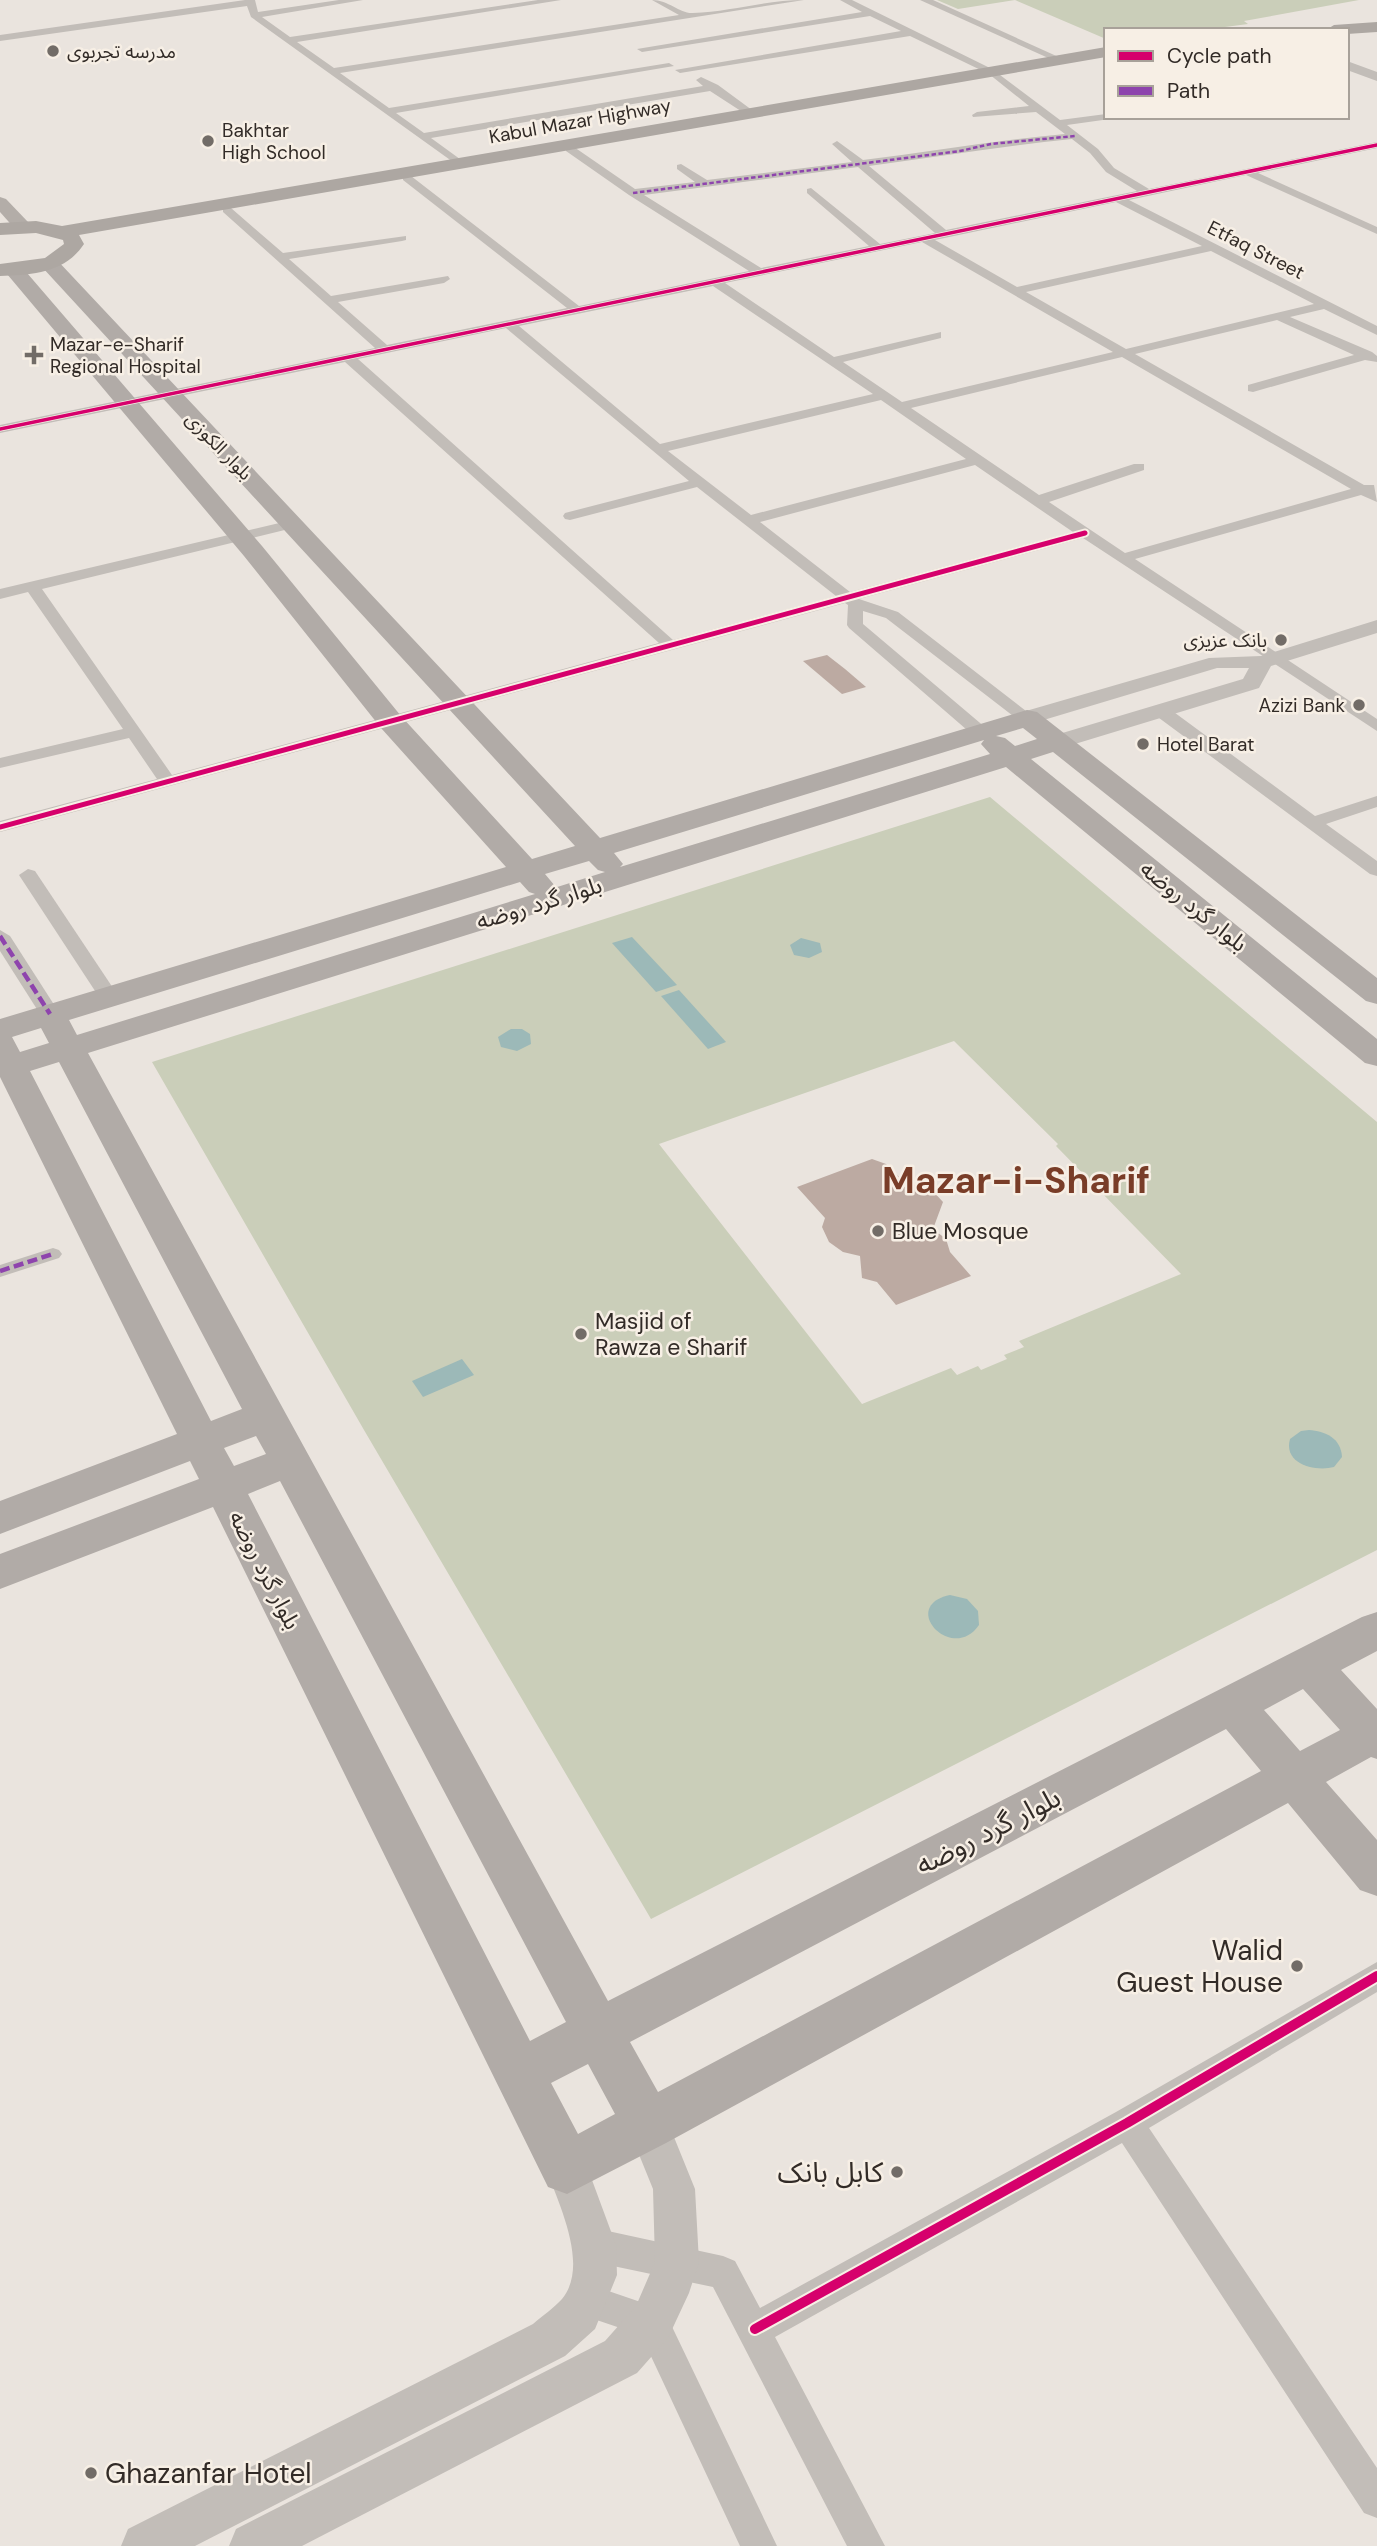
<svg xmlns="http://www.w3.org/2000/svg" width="1377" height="2546" font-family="'DM Sans','Noto Sans Arabic',sans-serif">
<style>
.green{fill:#caceb9;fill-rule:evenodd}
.water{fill:#9cb9b8}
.building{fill:#bcaaa2}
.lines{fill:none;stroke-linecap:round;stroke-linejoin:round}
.pedestrian{fill:#c2bdb8;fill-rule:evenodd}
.minor{fill:#c2bdb8;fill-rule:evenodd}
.tertiary{fill:#c2bdb8;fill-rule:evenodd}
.secondary{fill:#b3ada8;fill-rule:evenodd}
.primary{fill:#b1aba7;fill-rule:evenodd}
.trunk{fill:#ada7a2;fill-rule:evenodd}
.quiet-far1{stroke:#8e44ad;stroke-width:2.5;stroke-dasharray:4.5 2.5;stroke-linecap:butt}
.quiet{stroke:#8e44ad;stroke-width:4.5;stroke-dasharray:10 4.5;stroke-linecap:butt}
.cycleway-far2-casing{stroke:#f7efe5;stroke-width:5}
.cycleway-far1-casing{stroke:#f7efe5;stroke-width:9}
.cycleway-casing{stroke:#f7efe5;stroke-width:14}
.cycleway-far2{stroke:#d6006c;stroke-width:3.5}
.cycleway-far1{stroke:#d6006c;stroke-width:5}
.cycleway{stroke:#d6006c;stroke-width:10}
.poi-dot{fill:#726c67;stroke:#f7efe5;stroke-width:2.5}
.labels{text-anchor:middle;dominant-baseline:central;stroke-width:5;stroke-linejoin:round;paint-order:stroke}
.far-poi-label{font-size:19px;fill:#322b27;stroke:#f7efe5;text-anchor:start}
.far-street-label{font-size:19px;fill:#322b27;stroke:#f7efe5}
.street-label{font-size:23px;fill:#322b27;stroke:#f7efe5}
.poi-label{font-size:23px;fill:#322b27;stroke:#f7efe5;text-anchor:start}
.near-street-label{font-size:28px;fill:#322b27;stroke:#f7efe5}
.near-poi-label{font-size:28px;fill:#322b27;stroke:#f7efe5;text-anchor:end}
.town-label{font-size:37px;font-weight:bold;fill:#793d28;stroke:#f7efe5}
</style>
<rect width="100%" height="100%" fill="#eae4de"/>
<g class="green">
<polygon points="937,0 1359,0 1244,21 1248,24 1202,30 1106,30 1106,39 1015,0 958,9"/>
<path d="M990,797L1377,1122V1550L651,1919L364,1430L152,1062ZM954,1041L1058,1144L1056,1146L1181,1274L1019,1341L1024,1347L1004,1355L1007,1359L981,1370L978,1366L957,1375L951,1368L862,1404L659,1144Z"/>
</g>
<g class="water">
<polygon points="632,937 677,985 656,992 612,943"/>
<polygon points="801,938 820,943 822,952 809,958 794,955 790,945"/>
<polygon points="679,990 726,1042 708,1049 661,996"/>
<polygon points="511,1029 522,1029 530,1034 531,1044 517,1051 501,1047 498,1037"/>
<polygon points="462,1359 474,1375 423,1397 412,1381"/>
<path d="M1309,1430C1325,1431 1341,1438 1342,1457L1334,1467C1315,1472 1283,1464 1290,1439L1301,1431Z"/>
<path d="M950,1595L967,1599L978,1611L979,1625C952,1664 898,1606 950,1595Z"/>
</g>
<g class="building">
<polygon points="827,655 845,669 866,687 842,694 803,661"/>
<polygon points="872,1159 886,1164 908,1186 919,1184 930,1188 943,1202 933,1229 946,1239 950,1252 971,1276 896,1305 877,1282 862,1278 860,1256 843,1252 829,1242 822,1227 825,1218 797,1187"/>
</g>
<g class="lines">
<polygon class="pedestrian" points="53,1248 59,1250 62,1254 59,1258 0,1277 0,1265"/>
<g class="minor">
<path d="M245,0H255L258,12L339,0H363L262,17L290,37L538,0H561L297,42L334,68L679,15L652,0C669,0 680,14 693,13C730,12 766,0 804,0L340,73L389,108L669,63L674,66L396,113L424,133L703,86L696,80L701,77L718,85L756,113L747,115L710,91L431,138L464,162V166L460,167L251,17L247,6L0,41V35Z"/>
<path d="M840,0H852L992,69L1060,120L1106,114V117H1111L1110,119L1067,125L1098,149L1114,168L1149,189L1377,142V148L1258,173L1377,227V234L1246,175L1129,200L1377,326V335L1324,309L1290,317L1372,352L1377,356V362L1365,360L1253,392L1248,391V385L1354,355L1277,320L1135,354L1364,485H1374L1377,502L1361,495L1135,559L1377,719V731L1083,538L859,599L898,612L1035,718L1027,723L1021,722L886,618L863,611V624L986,728L988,732L986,736H974L849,628L847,625L848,605L845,603L0,832V821L157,779L129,738L0,768V758L123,729L28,592L0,599V589L292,520L297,521L299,524L297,527L42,589L172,775L659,643L345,362L0,433V425L375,348L223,212V208H231L283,253L406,236V240L402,241L289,259L331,296L448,276L450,279L444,283L338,302L387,345L567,308L403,180V176H411L579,306L749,271L629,195L566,151V147H574L635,189L695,182L677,169V165L681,164L707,180L852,162L832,144L837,141L863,160C930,152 997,140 1065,134L1036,112L973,117L972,115L977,112L1029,106L989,74L910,36L680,73L675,70L901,31L870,16L642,52L637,49L862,12ZM1072,139L1090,153L1106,172L1137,191L946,230L869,166C937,157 1004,146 1072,139ZM858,167L935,233L880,244L811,188L807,189V193L869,246L761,268L644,195ZM1116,202L1202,246L1017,287L935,240ZM922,242L1113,352L902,402L843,362L941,338V332L834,357L725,283ZM1211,251L1314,304L1126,349L1026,292ZM713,286L873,394L660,444L519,326ZM506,328L689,481L565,513L563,516L565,519L570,520L697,487L836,596L673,640L358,359ZM1122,357L1351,489L1125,553L1049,502L1144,470V464H1134L1039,495L911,408ZM881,400L966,459L751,515L668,451ZM975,465L1073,532L850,592L760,522Z"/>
<polygon points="920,0 933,0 1063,59 1055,61"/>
<polygon points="1161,706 1167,707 1315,816 1377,796 1377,807 1326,824 1377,861 1377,876 1370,874 1155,715 1153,711"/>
<polygon points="28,869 35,871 119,997 116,1001 102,1001 99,997 19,875"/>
<polygon points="0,930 10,936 60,1014 57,1018 43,1018 40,1014 0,951"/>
<polygon points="1377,1962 1377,1992 1149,2128 1377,2468 1377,2518 1364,2513 1122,2143 775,2337 885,2546 847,2546 713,2287 594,2262 582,2257 577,2245 582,2233 594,2228 723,2256 735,2261 760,2308 1116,2112"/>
<polygon points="585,2283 664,2310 777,2546 740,2546 641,2335 573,2312 568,2300 573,2288"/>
</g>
<g class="tertiary">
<polygon points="1347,61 1377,72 1377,81 1347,70"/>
<polygon points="1377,620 1377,633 1271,666 1259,688 1065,747 1049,747 1046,742 1049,737 1243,679 1249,668 1217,668 1027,725 1019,723 1016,718 1019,713 1209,658 1261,656"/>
<polygon points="648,2104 663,2110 695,2189 699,2262 689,2293 668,2338 637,2373 302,2546 229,2546 236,2529 605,2341 636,2306 655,2262 653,2189 627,2125 633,2110"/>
<path d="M567,2147L582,2153L616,2245L617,2275L595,2329L565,2356L195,2546H121L128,2529L533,2324C542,2316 554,2308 562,2299C590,2265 558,2203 546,2168L552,2153Z"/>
</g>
<polygon class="secondary" points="0,197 6,199 28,222 30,226 28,230 16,230 0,212"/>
<path class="primary" d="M49,257L56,259L600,838L1027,710L1037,712L1377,978V1004L1366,1001L1053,752L1031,759L1377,1039V1066L1365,1063L1006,767L88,1053L608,2001L1362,1617L1377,1612V1651L1341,1670L1377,1709V1759L1371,1757L1326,1782L1377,1840V1896L1360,1890L1288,1803L666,2143L567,2194L548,2187L213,1507L0,1589V1554L199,1479L190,1461L0,1534V1501L177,1434L0,1077V1019L506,867L381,728L244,556L7,274L4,270L7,266H21L262,546L401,716L532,859L575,846L42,267L39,263ZM1023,728L1037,739L1015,746L1005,738L996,736ZM984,740L981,744L990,754L620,867L623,864L614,853ZM589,861L598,870L605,872L554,888L555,886L545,874ZM520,882L529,892L535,894L77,1035L69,1020ZM41,1028L49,1043L20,1052L12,1037ZM59,1062L242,1409L211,1421L30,1071ZM256,1436L266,1454L234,1466L224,1448ZM280,1481L566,2022L530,2041L248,1494ZM1303,1689L1340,1730L1300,1751L1264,1710ZM1226,1729L1261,1771L658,2092L630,2042ZM588,2064L615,2114L578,2134L551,2083Z"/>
<g class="trunk">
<polygon points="1377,22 1377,32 1347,34 1347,30 1326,30 1334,25"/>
<path d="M1106,47V57L79,235L84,244C65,273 32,275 0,276V264L45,258L64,244L63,240L36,233L0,235V223L36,221L62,226Z"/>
</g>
<polyline class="quiet-far1" points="633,193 960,151 991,144 1075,136"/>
<g class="quiet">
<polyline points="0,936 50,1014"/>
<polyline points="0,1271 53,1254"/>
</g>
<defs>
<polyline id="cycleway-far2" points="0,429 1377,145"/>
<polyline id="cycleway-far1" points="0,827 1085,533"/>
<polyline id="cycleway" points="755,2329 1127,2123 1377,1976"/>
</defs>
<use href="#cycleway-far2" class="cycleway-far2-casing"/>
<use href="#cycleway-far1" class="cycleway-far1-casing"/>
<use href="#cycleway" class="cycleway-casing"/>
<use href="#cycleway-far2" class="cycleway-far2"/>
<use href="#cycleway-far1" class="cycleway-far1"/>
<use href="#cycleway" class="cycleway"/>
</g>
<g class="poi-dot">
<circle cx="53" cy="51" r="7"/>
<circle cx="208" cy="141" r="7"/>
<path d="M30.5 344.5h7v7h7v7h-7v7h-7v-7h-7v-7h7z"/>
<circle cx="1281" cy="640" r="7"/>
<circle cx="1359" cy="705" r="7"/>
<circle cx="1143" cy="744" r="7"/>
<circle cx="878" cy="1231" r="7"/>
<circle cx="581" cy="1334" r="7"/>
<circle cx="1297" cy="1966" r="7"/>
<circle cx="897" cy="2172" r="7"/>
<circle cx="91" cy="2473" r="7"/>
</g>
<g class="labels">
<g class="far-poi-label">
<text x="67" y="51">مدرسه تجربوى</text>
<text x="222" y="130">Bakhtar<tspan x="222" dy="22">High School</tspan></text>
<text x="50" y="344">Mazar-e-Sharif<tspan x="50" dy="22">Regional Hospital</tspan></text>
<text x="1267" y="640" text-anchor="end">بانک عزیزی</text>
<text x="1345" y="705" text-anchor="end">Azizi Bank</text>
<text x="1157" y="744">Hotel Barat</text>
</g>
<g class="far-street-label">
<text transform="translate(580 121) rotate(-10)">Kabul Mazar Highway</text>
<text transform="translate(1256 250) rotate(27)">Etfaq Street</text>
<text transform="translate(219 446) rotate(46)">بلوار الکوزی</text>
</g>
<g class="street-label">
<text transform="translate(539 903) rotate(-17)">بلوار گرد روضه</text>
<text transform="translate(1194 906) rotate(39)">بلوار گرد روضه</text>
<text transform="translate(265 1570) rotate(63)">بلوار گرد روضه</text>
</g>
<g class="poi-label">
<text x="892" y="1231">Blue Mosque</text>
<text x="595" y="1321">Masjid of<tspan x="595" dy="26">Rawza e Sharif</tspan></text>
</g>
<g class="near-street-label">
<text transform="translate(988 1831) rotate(-27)">بلوار گرد روضه</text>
</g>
<g class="near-poi-label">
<text x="1283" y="1950">Walid<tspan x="1283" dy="32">Guest House</tspan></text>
<text x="883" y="2172">کابل بانک</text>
<text x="105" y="2473" text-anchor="start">Ghazanfar Hotel</text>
</g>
<g class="town-label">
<text x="1016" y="1180">Mazar-i-Sharif</text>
</g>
</g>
<rect x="1104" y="28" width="245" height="91" fill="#f7efe5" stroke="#a8a199" stroke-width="2"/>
<rect x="1118" y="51" width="35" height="10" fill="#d6006c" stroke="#a8a199" stroke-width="2"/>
<text x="1167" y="63" font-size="21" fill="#322b27">Cycle path</text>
<rect x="1118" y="86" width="35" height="10" fill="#8e44ad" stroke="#a8a199" stroke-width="2"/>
<text x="1167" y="98" font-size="21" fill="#322b27">Path</text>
</svg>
